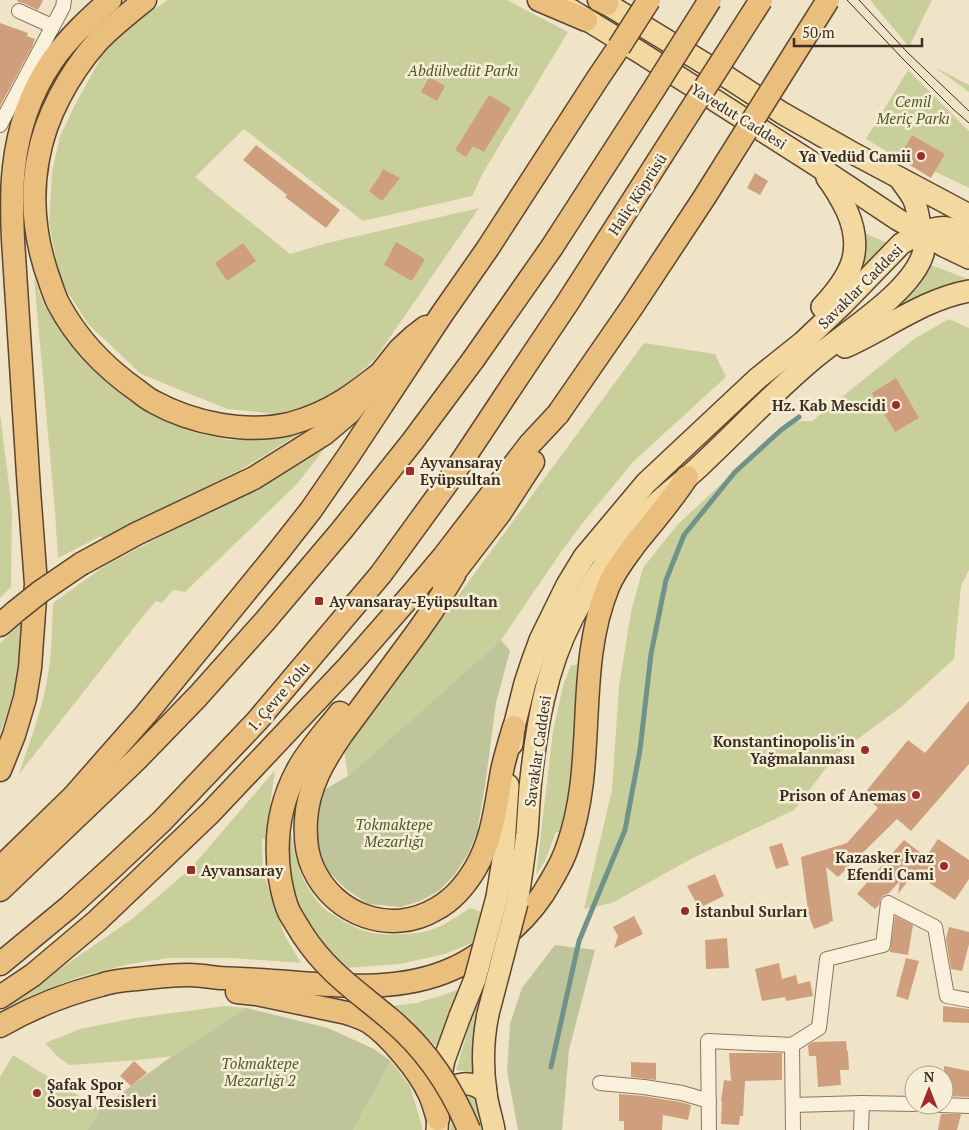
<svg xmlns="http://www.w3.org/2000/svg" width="969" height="1130" font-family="'PT Serif',serif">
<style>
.green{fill:#c9cf9b}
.cemetery{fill:#bfc49a}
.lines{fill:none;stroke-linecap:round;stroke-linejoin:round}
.stream{stroke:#6f938a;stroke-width:5}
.building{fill:#cf9f7d}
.minor-casing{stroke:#8d765c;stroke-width:16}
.primary-casing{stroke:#5b4430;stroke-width:24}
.trunk-casing{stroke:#5b4430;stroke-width:25}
.minor{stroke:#faf1dc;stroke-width:14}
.primary{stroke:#f3d9a0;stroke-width:21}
.trunk{stroke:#eabe7c;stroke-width:22}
.tram{stroke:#3d2e20;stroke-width:1}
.primary-bridge-casing{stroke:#5b4430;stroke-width:24;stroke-linecap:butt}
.trunk-bridge-casing{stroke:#5b4430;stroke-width:25;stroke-linecap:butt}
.primary-bridge{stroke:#f3d9a0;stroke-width:21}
.trunk-bridge{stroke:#eabe7c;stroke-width:22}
.poi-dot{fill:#9e2a2b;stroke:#f7eed8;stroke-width:2}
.labels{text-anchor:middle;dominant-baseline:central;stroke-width:5;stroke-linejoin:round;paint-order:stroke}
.park-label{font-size:15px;font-style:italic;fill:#4d5a26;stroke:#f7eed8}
.street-label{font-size:15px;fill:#3d2e20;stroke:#f7eed8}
.poi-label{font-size:15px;font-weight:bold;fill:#3d2e20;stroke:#f7eed8;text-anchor:end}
</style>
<rect width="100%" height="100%" fill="#f0e4c8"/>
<g class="green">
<polygon points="168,0 507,0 568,32 484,171 472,196 363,221 244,129 195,177 290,254 327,243 479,208 375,359 330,399 278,414 227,409 141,374 88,324 60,280 49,223 52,173 60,136 74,107 105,50 145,15"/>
<polygon points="870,0 932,0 909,47"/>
<polygon points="936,68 969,85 969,92"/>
<polygon points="908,70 969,131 969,188 934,171 944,154 912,135 898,158 866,139"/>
<polygon points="862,232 890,244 857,274"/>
<path d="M931,265L968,279V282L949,284L892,312C911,296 920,288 931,265Z"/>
<polygon points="34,277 43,303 60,329 80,355 106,382 128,399 153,414 197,433 229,440 272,439 299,434 242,469 103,539 101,536 58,558 55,512"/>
<polygon points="949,319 969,328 969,570 961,586 954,659 901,707 836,755 794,810 693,858 612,903 584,909 612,790 619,686 631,612 643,568 677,525 788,422 812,421 914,339"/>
<polygon points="644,343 715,354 726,377 634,461 581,525 559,555 501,640 348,776 344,751"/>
<polygon points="0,413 12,510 11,587 0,598"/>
<path d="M328,444L297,484L185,592L173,590L162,603L156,601L140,620L19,774C29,743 41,713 47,681C52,655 52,629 53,603L106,565L291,469Z"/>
<polygon points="23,622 18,681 0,733 0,643"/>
<polygon points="571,665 577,665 574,749 570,792 560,832 556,832 545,861 536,875 553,731 563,686"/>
<polygon points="275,770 270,806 267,839 262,839 263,872 277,914 285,936 301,963 232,958 169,958 130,964 76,978 2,1009 132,919 191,868"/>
<path d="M288,836H292C295,863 305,892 327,911C330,913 334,915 337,917C345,922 355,928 365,931C380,936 406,935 422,932C440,929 456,917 470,908L481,912L472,943L445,954L400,964L346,968L334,959L303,918L296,902L289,878Z"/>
<polygon points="488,977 478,1073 456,1070 469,1027"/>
<polygon points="458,990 436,1046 390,1006 417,1003"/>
<polygon points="225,1006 247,1008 172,1056 139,1060 69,1065 57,1056 45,1043 80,1029 135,1018"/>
<polygon points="13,1055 100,1109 87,1130 0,1130 0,1077"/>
<polygon points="391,1061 410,1086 422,1126 422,1130 353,1130"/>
<polygon points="465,1096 472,1096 479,1103 486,1130 450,1130 453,1114"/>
</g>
<g class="cemetery">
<polygon points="501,640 510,651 496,703 485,786 477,832 468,854 455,874 439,891 420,901 401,907 368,904 346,889 330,873 320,859 314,828 322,791 348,776"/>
<polygon points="555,945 595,950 569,1050 562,1130 518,1130 507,1071 510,1024 522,988"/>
<polygon points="247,1008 328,1028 374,1049 391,1061 353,1130 87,1130 100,1109 172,1056"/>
</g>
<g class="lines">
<polyline class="stream" points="551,1067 579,941 625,830 640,750 651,654 666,580 684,535 735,472 781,430 799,417"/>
</g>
<g class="building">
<polygon points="17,0 43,0 38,10 23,3 18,2"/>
<polygon points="0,23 28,33 27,36 35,39 32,47 0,106"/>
<polygon points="429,77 445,86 437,101 421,92"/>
<polygon points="489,95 511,108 484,152 473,146 466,157 455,150"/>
<polygon points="912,135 945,154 931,178 898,158"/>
<polygon points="256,145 340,210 326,228 285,197 287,195 243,160"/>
<polygon points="383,169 400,178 382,201 369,191 379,177"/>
<polygon points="755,173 768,181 760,195 747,188"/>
<polygon points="396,242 425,259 412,281 384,265"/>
<polygon points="243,243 256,261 227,281 215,263"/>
<polygon points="896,378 919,418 895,432 872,393"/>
<polygon points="969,701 969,764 911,831 897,819 838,877 826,867 833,921 829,922 830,923 814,929 807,911 808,911 801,857 847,843 878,808 863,795 908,740 925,753"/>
<polygon points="938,839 969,860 969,879 955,900 914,873 898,894 900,881 888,894 884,895 881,898 879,905 875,909 857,894 904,840 926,857"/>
<polygon points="782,843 789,865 776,869 769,847"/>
<polygon points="715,874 724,896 699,908 687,886"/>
<polygon points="634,916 643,934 614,948 618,936 613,927"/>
<polygon points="895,916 913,925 908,955 890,952"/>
<polygon points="949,927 969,932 969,944 962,971 951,969 946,939"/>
<polygon points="727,938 729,968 706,969 705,940"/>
<polygon points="906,958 919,961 908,1000 896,996"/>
<polygon points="779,963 782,979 796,975 798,984 810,981 813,996 786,1001 785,997 762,1001 755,969"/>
<polygon points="943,1006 969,1009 969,1023 943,1022"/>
<polygon points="846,1041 847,1051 848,1051 849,1070 840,1070 841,1085 818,1087 816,1056 809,1056 808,1045 813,1042"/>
<polygon points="729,1053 782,1053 782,1080 745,1081 743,1116 740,1116 739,1125 721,1124 722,1101 721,1101 724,1080 731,1081"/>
<polygon points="134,1061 147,1073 131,1086 120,1076"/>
<polygon points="631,1062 656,1063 656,1080 631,1077"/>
<polygon points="944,1066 969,1071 969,1097 944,1096"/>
<polygon points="619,1094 643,1096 680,1102 691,1105 688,1120 663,1115 662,1130 624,1130 624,1121 619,1121"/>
<polygon points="941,1114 961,1114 957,1130 938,1130"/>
</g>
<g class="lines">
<defs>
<g id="minor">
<polyline points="19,11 52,26"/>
<polyline points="0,125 63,7 64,0"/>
<polyline points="792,1045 793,1130"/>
<polyline points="600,1083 644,1087 682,1093 709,1101"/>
<polyline points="793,1105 862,1103 914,1104"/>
<polyline points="940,1105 969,1106"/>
<polyline points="709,1130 708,1041 792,1045 819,1028 827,959 883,945 888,903 935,927 947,996 969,1000"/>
<polyline points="861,1130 862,1103"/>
</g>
<g id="primary">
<polyline points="604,0 607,4 730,79 782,113 849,151 969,215"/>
<polyline points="571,10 641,53 816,165 897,219 944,246 969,258"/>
<path d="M822,307C850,277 865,252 847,211C841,199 835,188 827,178"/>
<path d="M845,347C886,329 924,299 969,291"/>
<path d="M512,744L514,727L525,683L532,662L540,640L567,585L584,557L646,483L758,378L803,342L843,304L901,244C910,238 914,237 923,233C942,224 951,227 969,236"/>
<polyline points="497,897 503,860 508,785"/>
<path d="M517,903C521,879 524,856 527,833C528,818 529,803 530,788C536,730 545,670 573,617C593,579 619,541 650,510C666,493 686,480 703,463C739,429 774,392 812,360C844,333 911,293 923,254C925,246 922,239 921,232C919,221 918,208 913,198C909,191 904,185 900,179"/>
<path d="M488,1014C483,1039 482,1066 486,1092C487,1105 492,1117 494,1130"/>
<path d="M440,1092C456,1084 471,1078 486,1093"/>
<polyline points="437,1130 440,1079 444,1060 460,1016"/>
</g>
<g id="trunk">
<path d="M145,0C129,13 111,27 97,42C69,74 45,117 38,159C30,201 36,245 51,285C53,291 55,297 58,303C77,339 105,368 138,391C143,395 148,399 154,402C192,423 246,434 289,424C308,419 328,410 344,400C357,392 369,382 381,373"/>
<polyline points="539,0 586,20"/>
<polyline points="599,0 607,4"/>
<polyline points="81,564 136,534 254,478 324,434 350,412 399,350 413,337 426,327"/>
<path d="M454,575L432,611L418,631L342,734C324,760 308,787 306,820C305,836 306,853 313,868C334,915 391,936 436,909C453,900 466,884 475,869C493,839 496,804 502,771C505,756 510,741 514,727"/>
<polyline points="444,586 500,513 533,462"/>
<polyline points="0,625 15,612"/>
<path d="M0,770L14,735L25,698L30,668L36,584L29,490L13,240C12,216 11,191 14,167C18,130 31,92 52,61C68,38 90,18 110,0"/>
<polyline points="0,868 73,797 146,714 278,552 311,510 349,455 442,314 488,248 598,78 619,47"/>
<polyline points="0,890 137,759 198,696 265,621 342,530 412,442 473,360"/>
<path d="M303,935C298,927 293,919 289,912C284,901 282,890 280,879C274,841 279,805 297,771C308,750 325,732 340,713"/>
<polyline points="0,964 69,907 114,866 162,821 257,721 381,574 450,479 511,387"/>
<path d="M237,992L256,994L347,1013C355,1016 362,1018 369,1022C389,1035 419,1071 429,1093C433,1101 435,1110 438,1119"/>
<polyline points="0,997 33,975 97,921 210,813 348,667 412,594 444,556 530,444 558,414"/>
<path d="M0,1026C31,1008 66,994 101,985C112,981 125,980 137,979C154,977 172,975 189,975C199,975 210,977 220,978C242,979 265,980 288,982C342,986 401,992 452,969C465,964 476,956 488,948C509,934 529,915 543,894C552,879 562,864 567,848C598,764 574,670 608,587C615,570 626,557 636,543C654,521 672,500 687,477"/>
</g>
</defs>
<use href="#minor" class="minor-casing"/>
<use href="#primary" class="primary-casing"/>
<use href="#trunk" class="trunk-casing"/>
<use href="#minor" class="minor"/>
<use href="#primary" class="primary"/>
<use href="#trunk" class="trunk"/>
<g class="tram">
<polyline points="847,0 903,59 953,109 969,123"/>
<polyline points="859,0 907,52 969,111"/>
</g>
<defs>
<g id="primary-bridge">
<polyline points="488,1014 517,903"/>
<polyline points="460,1016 475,979 497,897"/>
</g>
<g id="trunk-bridge">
<polyline points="619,47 649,0"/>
<polyline points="473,360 552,247 654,89 710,0"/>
<polyline points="511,387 568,302 761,0"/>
<polyline points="558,414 632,307 704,198 828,0"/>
<polyline points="15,612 40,592 81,564"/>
<path d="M303,935C327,972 357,991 390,1019C427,1050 451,1086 469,1130"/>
</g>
</defs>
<use href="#primary-bridge" class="primary-bridge-casing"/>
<use href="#trunk-bridge" class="trunk-bridge-casing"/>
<use href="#primary-bridge" class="primary-bridge"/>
<use href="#trunk-bridge" class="trunk-bridge"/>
</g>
<g class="poi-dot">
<circle cx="921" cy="156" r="5"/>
<circle cx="896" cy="405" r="5"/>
<rect x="405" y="466" width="10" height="10" rx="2.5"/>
<rect x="314" y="596" width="10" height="10" rx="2.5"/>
<circle cx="865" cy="750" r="5"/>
<circle cx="916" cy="795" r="5"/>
<circle cx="944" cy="866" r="5"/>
<rect x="186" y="865" width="10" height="10" rx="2.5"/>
<circle cx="685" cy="911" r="5"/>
<circle cx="37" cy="1093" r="5"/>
</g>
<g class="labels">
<g class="park-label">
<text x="463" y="70">Abdülvedüt Parkı</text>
<text x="913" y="101">Cemil<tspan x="913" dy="17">Meriç Parkı</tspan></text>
<text x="394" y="824">Tokmaktepe<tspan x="394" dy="17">Mezarlığı</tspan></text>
<text x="260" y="1063">Tokmaktepe<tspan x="260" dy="17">Mezarlığı 2</tspan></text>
</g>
<g class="street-label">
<text transform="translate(739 116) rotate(32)">Yavedut Caddesi</text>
<text transform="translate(637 194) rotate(-57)">Haliç Köprüsü</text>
<text transform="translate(860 286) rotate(-45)">Savaklar Caddesi</text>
<text transform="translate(278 696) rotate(-49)">1. Çevre Yolu</text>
<text transform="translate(537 751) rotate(-82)">Savaklar Caddesi</text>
</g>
<g class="poi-label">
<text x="911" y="156">Ya Vedüd Camii</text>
<text x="886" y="405">Hz. Kab Mescidi</text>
<text x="420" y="462" text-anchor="start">Ayvansaray<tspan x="420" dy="17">Eyüpsultan</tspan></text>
<text x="329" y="601" text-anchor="start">Ayvansaray-Eyüpsultan</text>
<text x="855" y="741">Konstantinopolis'in<tspan x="855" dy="17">Yağmalanması</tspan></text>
<text x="906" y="795">Prison of Anemas</text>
<text x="934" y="857">Kazasker İvaz<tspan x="934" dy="17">Efendi Cami</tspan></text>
<text x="201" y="870" text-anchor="start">Ayvansaray</text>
<text x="695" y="911" text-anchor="start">İstanbul Surları</text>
<text x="47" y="1084" text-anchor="start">Şafak Spor<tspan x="47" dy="17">Sosyal Tesisleri</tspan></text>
</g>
</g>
<g transform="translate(929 1090)"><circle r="24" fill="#f7eed8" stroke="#ada18e"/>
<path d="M0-4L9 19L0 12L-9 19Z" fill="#9e2a2b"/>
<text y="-8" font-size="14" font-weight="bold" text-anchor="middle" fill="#3d2e20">N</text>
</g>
<path d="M794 38v8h128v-8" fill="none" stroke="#3d2e20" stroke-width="2.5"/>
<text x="802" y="38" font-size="15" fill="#3d2e20" stroke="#f7eed8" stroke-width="4" paint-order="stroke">50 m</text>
</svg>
